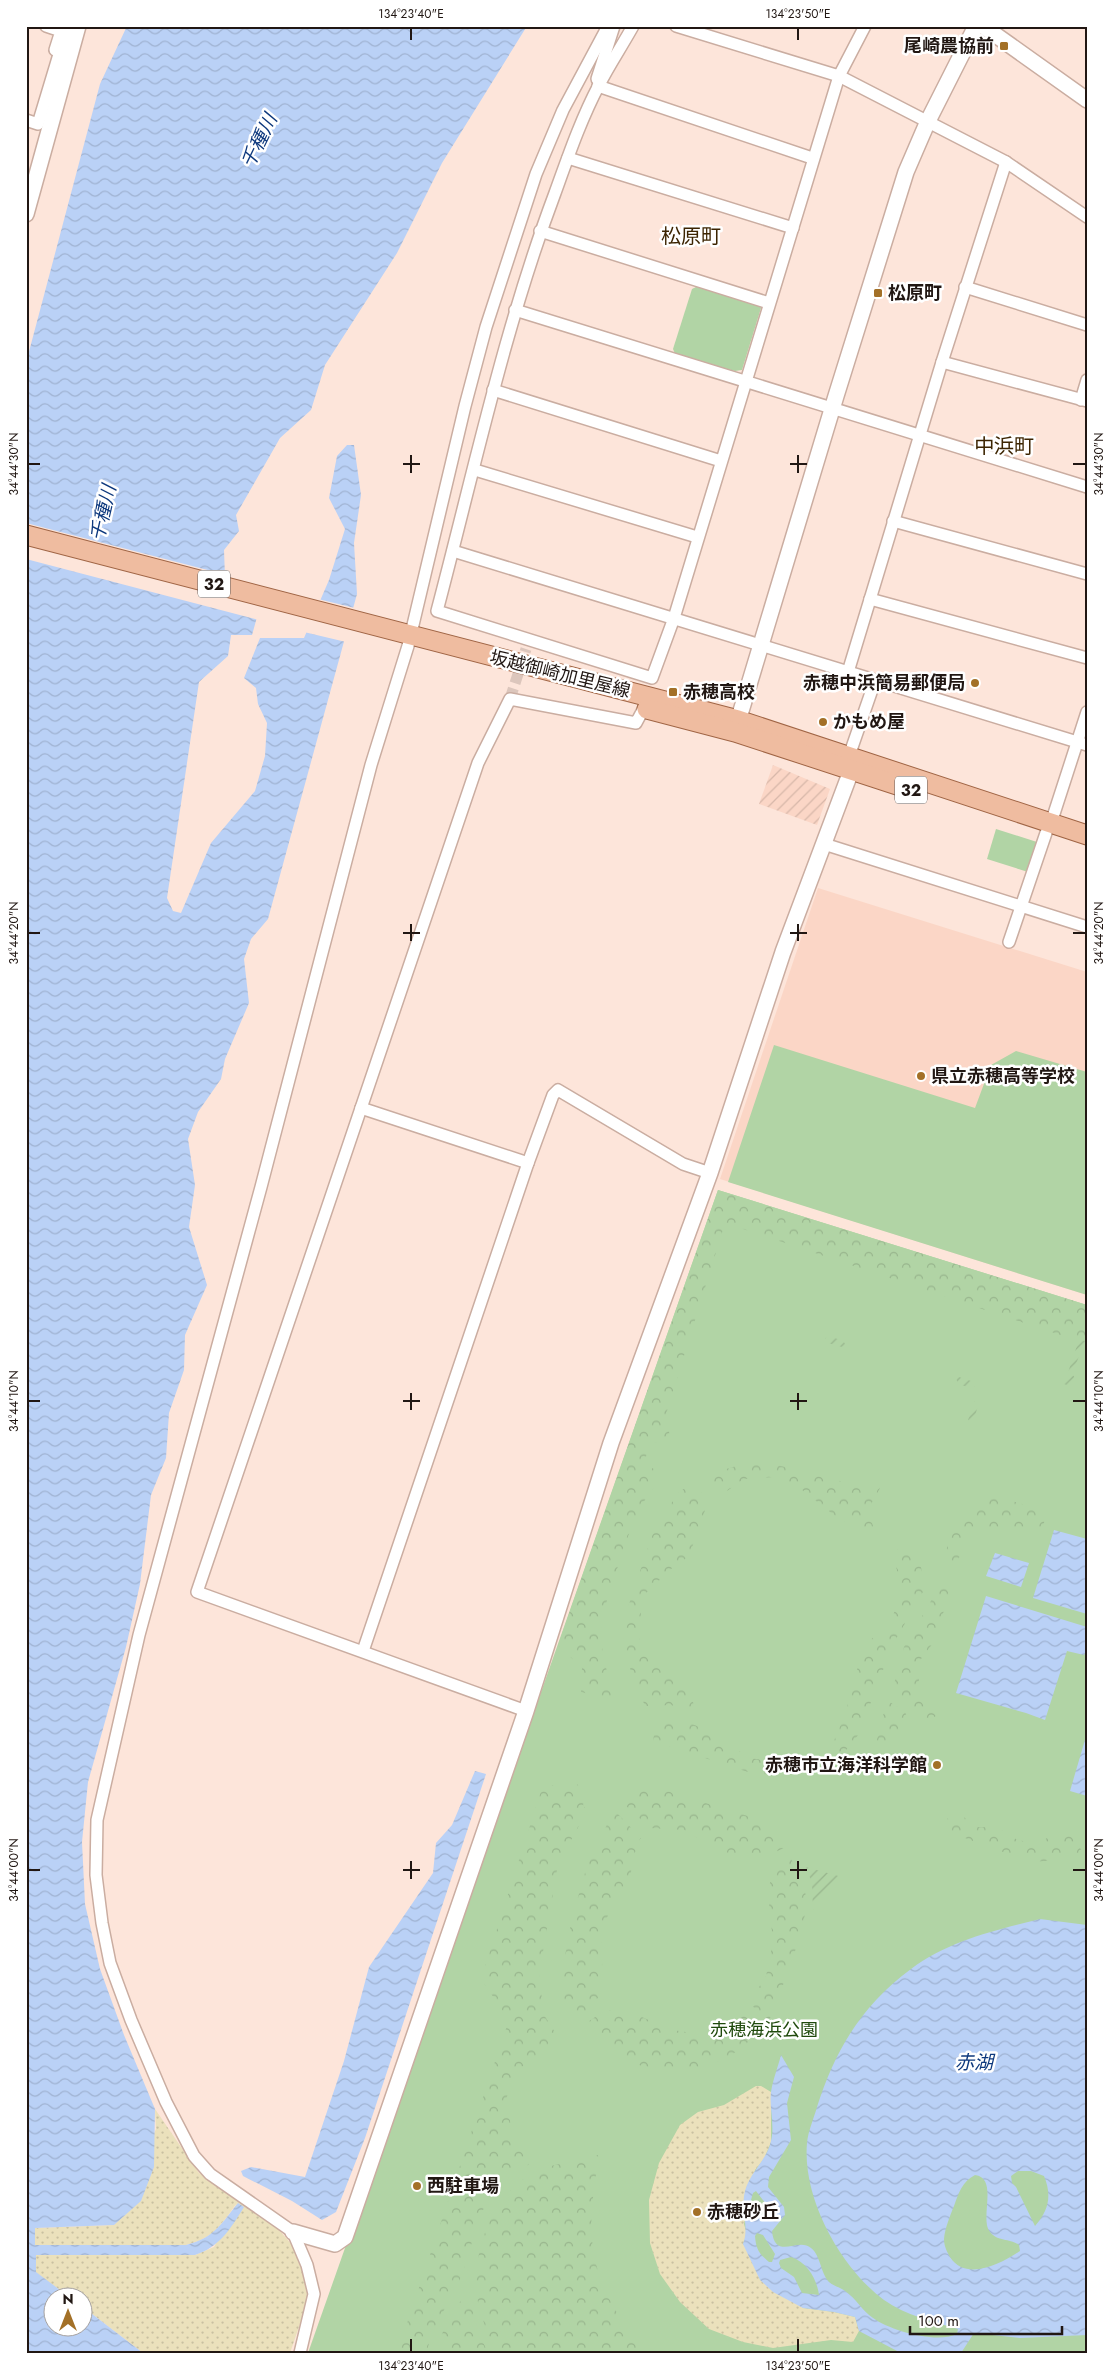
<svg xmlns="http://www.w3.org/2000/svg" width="1113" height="2379" font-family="Jost,'Noto Sans JP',sans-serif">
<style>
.industrial{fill:url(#industrial-furrows)}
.built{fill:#fbd6c6}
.green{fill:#b1d4a5}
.forest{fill:url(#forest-crowns)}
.sand{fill:url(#sand-dots)}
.garden{fill:url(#garden-furrows)}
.water{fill:url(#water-waves);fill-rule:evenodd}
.pier{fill:#fde5da}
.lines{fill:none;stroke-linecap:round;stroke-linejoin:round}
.minor-tunnel{stroke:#dcc6bc;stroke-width:11;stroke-dasharray:11 5.5;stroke-linecap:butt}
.minor-casing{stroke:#caada1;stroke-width:14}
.tertiary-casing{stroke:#caada1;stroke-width:18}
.primary-casing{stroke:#a06545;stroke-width:21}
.minor{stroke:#fff;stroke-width:11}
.tertiary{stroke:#fff;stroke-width:15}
.primary{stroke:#efbca0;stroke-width:19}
.ticks{fill:none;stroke:#211713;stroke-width:2}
.poi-dot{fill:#a37027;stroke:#fff;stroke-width:2}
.labels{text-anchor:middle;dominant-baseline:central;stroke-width:5;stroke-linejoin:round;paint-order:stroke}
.shield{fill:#fff;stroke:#645d5a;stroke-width:1}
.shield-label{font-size:16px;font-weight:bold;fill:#211713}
.poi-label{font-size:18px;font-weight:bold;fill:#211713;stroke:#fff;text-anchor:start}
.street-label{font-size:18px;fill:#211713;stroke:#fff}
.park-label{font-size:18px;fill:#204a0d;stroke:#fff}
.water-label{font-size:19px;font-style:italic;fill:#0d387d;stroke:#fff}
.quarter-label{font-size:20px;fill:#3c2401;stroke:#fff}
.neatline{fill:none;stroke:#211713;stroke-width:2}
.ticks-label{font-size:12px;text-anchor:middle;fill:#211713}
</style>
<defs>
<pattern id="industrial-furrows" width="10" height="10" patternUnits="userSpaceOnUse" patternTransform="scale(1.25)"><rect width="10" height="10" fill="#fbd6c6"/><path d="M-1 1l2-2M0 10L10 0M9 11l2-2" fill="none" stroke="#d7b7a9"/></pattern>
<pattern id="forest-crowns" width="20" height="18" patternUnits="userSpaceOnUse" patternTransform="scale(1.25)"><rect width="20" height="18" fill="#b1d4a5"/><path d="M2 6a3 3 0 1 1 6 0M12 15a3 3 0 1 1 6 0" fill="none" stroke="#98b58d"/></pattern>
<pattern id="sand-dots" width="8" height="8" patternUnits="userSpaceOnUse" patternTransform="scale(1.25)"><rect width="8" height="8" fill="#ebe1bc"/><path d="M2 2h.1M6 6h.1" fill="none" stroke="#c9c0a1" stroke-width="1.8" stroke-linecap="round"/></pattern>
<pattern id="garden-furrows" width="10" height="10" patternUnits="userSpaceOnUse" patternTransform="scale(1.25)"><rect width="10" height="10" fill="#b1d4a5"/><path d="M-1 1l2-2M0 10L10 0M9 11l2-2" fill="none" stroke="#98b58d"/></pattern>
<pattern id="water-waves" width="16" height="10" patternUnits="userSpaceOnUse" patternTransform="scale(1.25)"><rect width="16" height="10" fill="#bad1f6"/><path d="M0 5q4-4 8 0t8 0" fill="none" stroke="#a0b3d2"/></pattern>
</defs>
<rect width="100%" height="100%" fill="#fde5da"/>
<polygon class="industrial" points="773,765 830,789 817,825 759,804"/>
<polygon class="built" points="818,888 1087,972 1087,1295 720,1179"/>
<g class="green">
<polygon points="698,286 759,304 761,308 742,370 735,371 676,356 673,349 692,289"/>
<polygon points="996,829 1037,842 1028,872 987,859"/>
<polygon points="774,1045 975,1108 991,1065 1016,1051 1087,1072 1087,1295 728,1182"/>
<polygon points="718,1190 1087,1305 1087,2353 308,2353"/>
</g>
<g class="forest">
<path d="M718,1190L1087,1305V1344L725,1223L667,1411L670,1441L652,1443C638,1468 650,1463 664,1477C636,1503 628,1537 616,1572C610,1592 602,1611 601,1632C601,1655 608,1678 617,1699L615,1701L581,1692L582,1668L558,1645Z"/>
<path d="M750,1462C760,1463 771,1464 781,1466C819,1475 844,1488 884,1481L870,1506L873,1527L869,1531L839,1519L797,1486L773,1477L744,1479L717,1498L702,1476Z"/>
<polygon points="695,1482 708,1502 689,1556 671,1569 643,1596 638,1637 658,1664 681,1683 694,1704 688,1710 671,1705 645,1706 631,1672 623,1638 628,1607 655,1527 679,1492"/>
<path d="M983,1498L1005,1499L1046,1511L1042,1535L1001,1523L995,1535L969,1528L955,1570L942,1565C952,1532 953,1518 983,1498Z"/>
<polygon points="908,1547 918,1555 924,1580 924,1590 892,1646 859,1734 839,1759 821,1768 819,1758 833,1743 847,1710 850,1689 867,1642 887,1628 898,1604 901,1586 892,1551"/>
<polygon points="940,1578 953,1584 933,1643 921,1659 918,1690 943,1712 929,1720 891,1695 904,1647 930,1603"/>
<path d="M890,1702L905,1712L911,1726C892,1740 885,1747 887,1772L875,1773C876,1748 876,1723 890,1702Z"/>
<polygon points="668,1715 705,1729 750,1758 798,1766 804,1773 801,1779 766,1778 653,1741 656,1723"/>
<path d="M565,1781L589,1788L583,1805L587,1811L558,1864L539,1975L544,2015L558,2037L517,2071L506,2099L512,2132L529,2164C519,2172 504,2180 495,2190C475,2215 472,2251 460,2279C449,2307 432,2322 427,2353H397L509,2020L481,1979L542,1788L548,1784L560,1787Z"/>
<polygon points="641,1783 751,1817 774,1832 784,1848 769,1855 742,1856 720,1851 684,1830 650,1828 625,1805"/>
<path d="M614,1810L641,1838L636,1844L638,1847C629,1862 633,1865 630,1880C626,1894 608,1910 603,1927C601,1933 602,1940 602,1946C601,1983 610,1997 575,2020L565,2003L561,1978L572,1918L587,1866Z"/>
<polygon points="959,1811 973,1827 997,1827 1013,1838 1036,1845 1055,1833 1069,1833 1083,1852 1060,1860 1030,1862 935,1827"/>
<path d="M787,1854C798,1867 805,1881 806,1899C809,1922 779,1996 769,2021L749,2003L766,1976L773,1942L768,1893L774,1863Z"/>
<path d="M606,2010L632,2013L673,2030L692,2033H708L741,2014L746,2013L761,2026C756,2032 750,2040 744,2046C718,2068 674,2076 642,2066C619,2058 600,2041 583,2025Z"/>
<path d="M597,2155L599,2156C588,2223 584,2261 622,2321C630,2333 636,2345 648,2353H497C490,2338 483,2323 479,2307C468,2260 490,2197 532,2173C552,2162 577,2164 597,2155Z"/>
<path d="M467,2292L470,2293L478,2331L488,2353H437C441,2328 453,2312 467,2292Z"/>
</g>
<g class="sand">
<polygon points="756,2086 761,2086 771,2092 771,2142 764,2159 755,2170 744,2224 747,2234 743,2244 803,2308 834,2312 855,2317 859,2331 853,2342 831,2340 773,2348 743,2342 709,2329 680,2302 660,2274 650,2243 649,2200 659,2163 680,2125 698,2112 724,2105"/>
<path d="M155,2109L199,2173L270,2220L295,2248L310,2295L290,2353H143L83,2307L82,2296H68L35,2272V2255H195L214,2247L237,2203C221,2225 214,2238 186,2245H35V2228L114,2225L156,2129Z"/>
</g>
<g class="garden">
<polygon points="832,1337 843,1341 846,1345 842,1347 828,1343 825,1338"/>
<polygon points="1079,1340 1085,1341 1072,1374 1075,1378 1072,1387 1064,1384"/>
<polygon points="959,1377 974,1382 975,1386 971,1388 958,1384 956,1378"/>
<polygon points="975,1401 979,1402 973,1423 968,1420"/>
<polygon points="806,1867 842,1877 822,1894 813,1910 812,1883"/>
</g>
<g class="water">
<path d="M127,26H527L442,163L397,253L325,365L311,410L280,438L236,515L239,531L224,550L225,577L259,610L252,635H231L228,656L199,682L167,898L173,911L181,913L211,843L255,791L265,756L267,723L258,704L256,688L244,678L260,638H304L329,580L345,529L329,498L337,456L347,445H354L361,495L354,543L357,594L268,919L251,939L244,959L249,1003L225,1059L221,1079L198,1112L188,1139L195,1185L189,1227L207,1285L185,1335L184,1370L169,1413L166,1458L151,1495L140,1584L126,1647L88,1782L82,1842L85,1904L100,1969L124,2035L155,2109L154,2167L141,2201L114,2225L35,2228V2245H186C214,2238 221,2224 238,2203L244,2207C231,2228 220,2247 195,2255H36V2272L68,2296H52V2326H82L83,2307L143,2353H26V363L100,84Z"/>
<polygon points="1054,1530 1087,1539 1087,1614 1033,1598"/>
<polygon points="995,1553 1029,1563 1021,1587 986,1576"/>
<polygon points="986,1596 1087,1627 1087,1649 1084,1655 1067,1651 1045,1720 1026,1713 956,1693"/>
<polygon points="1087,1733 1087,1796 1070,1791"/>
<polygon points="475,1771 486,1774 365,2138 336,2212 322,2220 292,2201 243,2176 241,2171 251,2167 305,2177 344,2061 369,1967 433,1873 436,1843 452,1825"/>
<path d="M1040,1919L1087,1925V2335L1020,2338L974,2333L961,2353H901L859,2331L855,2317L834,2312L803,2308L773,2292L760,2280L743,2244C749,2229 742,2212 744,2196C747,2174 767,2161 771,2141C775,2125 769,2108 771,2092C773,2079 778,2067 781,2055L794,2077L787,2103L791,2140L769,2177L768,2187L784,2207L785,2215L772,2231C775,2261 798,2237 811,2248C821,2256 820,2272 829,2282C833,2286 840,2287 845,2291C856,2298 862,2311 873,2318C891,2331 937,2344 957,2334L958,2329C934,2322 905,2315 884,2300C841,2268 802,2199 807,2143C808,2131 814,2118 817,2107C835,2050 862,2005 911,1969C948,1941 996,1930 1040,1919ZM1018,2171H1031L1044,2176C1052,2195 1049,2210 1035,2226L1016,2187L1012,2183L1011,2176ZM975,2175C999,2178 979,2219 990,2232C998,2242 1010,2238 1019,2245L1020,2251C1001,2264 966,2282 950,2257C947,2252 944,2246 944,2239C945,2228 950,2216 954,2206C959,2192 962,2182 975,2175ZM756,2191L769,2208L767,2213L762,2215L755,2210L751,2200L753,2193ZM757,2233L763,2235L775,2254L772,2262H769C759,2254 756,2249 755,2236ZM791,2257C807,2262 817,2279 819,2295L802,2293L794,2277L781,2268L779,2263L780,2260Z"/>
</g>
<g class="pier">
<polygon points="26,523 227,575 261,609 259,620 26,559"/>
<polygon points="318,599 355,608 346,642 304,632"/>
</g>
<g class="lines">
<polyline class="minor-tunnel" points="510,699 526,649"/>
<defs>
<g id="minor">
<polyline points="46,26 61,31 55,50"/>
<path d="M633,26C622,46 609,65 599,85C581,119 568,157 555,193C504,329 474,471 437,611L652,678L674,618L839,76L865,26"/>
<polyline points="676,26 839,76 1006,162 1087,217"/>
<polyline points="597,79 614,26"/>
<polyline points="598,86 812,158"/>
<polyline points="26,120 38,124 60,51 73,26"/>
<polyline points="568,158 793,228"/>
<polyline points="540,231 769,303"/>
<polyline points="965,287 1087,325"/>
<polyline points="515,310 1087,487"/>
<polyline points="942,362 1087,401"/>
<polyline points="493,390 721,461"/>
<polyline points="1081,400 1087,380"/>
<polyline points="475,470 697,537"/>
<polyline points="893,521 1087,574"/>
<polyline points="453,551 1087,745"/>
<polyline points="870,599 1087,658"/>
<polyline points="848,672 942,362 1006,162"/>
<polyline points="849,756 875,681"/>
<polyline points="1051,823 1087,712"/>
<polyline points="824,844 1087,927"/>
<polyline points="1009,942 1046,833"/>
<polyline points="361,1108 528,1163"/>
<polyline points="363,1651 528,1163 553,1095 558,1090 683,1164 710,1173"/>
<polyline points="526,1711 197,1592 478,763 510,699 636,723 644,708"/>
<polyline points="300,2353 314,2294 307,2265 293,2232 210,2174 194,2156 166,2102 131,2020 110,1963 102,1923 96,1875 97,1820 139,1635 261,1187 371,765 408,646 465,406 486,327 536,174 563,110 608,26"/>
</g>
<g id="tertiary">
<polyline points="983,26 1087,100"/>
<polyline points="26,214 78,26"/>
<polyline points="735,731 836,396 906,172 928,121 976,26"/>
<polyline points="293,2232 335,2244 345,2237 526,1711 611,1443 710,1173 783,952 851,771 849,760"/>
</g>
<g id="primary">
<polyline points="26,535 738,720 1087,835"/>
<polyline points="647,709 735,732 900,786"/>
</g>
</defs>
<use href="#minor" class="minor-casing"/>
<use href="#tertiary" class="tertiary-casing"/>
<use href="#primary" class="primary-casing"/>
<use href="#minor" class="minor"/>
<use href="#tertiary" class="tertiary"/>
<use href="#primary" class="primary"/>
</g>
<path class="ticks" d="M411,28V40M798,28V40M411,455V473M798,455V473M28,464H40M403,464H420M790,464H807M1073,464H1086M411,924V941M798,924V941M28,933H40M403,933H420M790,933H807M1073,933H1086M411,1393V1410M798,1393V1410M28,1401H40M403,1401H420M790,1401H807M1073,1401H1086M411,1861V1879M798,1861V1879M28,1870H40M403,1870H420M790,1870H807M1073,1870H1086M411,2339V2352M798,2339V2352"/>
<g class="poi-dot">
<rect x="999" y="41" width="10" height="10" rx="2.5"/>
<rect x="873" y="288" width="10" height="10" rx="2.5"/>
<circle cx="975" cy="683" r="5"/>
<rect x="668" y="687" width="10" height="10" rx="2.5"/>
<circle cx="823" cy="722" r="5"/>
<circle cx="921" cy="1076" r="5"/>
<circle cx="937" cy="1765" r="5"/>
<circle cx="417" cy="2186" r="5"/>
<circle cx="697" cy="2212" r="5"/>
</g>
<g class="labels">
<g class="shield">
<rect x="198" y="570.5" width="32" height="27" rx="4"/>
<rect x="895" y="776.5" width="32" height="27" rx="4"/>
</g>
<g class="shield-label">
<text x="214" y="584">32</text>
<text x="911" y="790">32</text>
</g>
<g class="poi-label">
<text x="994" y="46" text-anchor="end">尾崎農協前</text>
<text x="888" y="293">松原町</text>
<text x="965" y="683" text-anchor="end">赤穂中浜簡易郵便局</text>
<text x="683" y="692">赤穂高校</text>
<text x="833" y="722">かもめ屋</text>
<text x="931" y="1076">県立赤穂高等学校</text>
<text x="927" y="1765" text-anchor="end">赤穂市立海洋科学館</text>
<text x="427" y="2186">西駐車場</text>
<text x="707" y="2212">赤穂砂丘</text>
</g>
<g class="street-label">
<text transform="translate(560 674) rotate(14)">坂越御崎加里屋線</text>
</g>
<g class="park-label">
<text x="764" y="2030">赤穂海浜公園</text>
</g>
<g class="water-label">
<text transform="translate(259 141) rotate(-64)">千種川</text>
<text transform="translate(103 513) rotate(-77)">千種川</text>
<text x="974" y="2062">赤湖</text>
</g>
<g class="quarter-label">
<text x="691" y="236">松原町</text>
<text x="1004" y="446">中浜町</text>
</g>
</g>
<rect width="1113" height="2379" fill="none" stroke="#ffffff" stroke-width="55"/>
<g transform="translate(68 2312)"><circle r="24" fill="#ffffff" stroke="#a6a2a1"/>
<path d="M0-4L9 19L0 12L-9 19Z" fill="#a37027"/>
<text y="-8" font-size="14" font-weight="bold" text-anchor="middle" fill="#211713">N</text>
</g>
<path d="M910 2326v8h152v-8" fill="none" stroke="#211713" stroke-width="2.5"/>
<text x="918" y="2326" font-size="15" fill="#211713" stroke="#ffffff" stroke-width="4" paint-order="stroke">100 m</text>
<rect x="28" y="28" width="1058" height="2324" class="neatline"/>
<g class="ticks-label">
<text x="411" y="18">134°23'40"E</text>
<text x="798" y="18">134°23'50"E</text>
<text transform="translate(14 464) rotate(-90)" y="4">34°44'30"N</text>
<text transform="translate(1099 464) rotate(-90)" y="4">34°44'30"N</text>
<text transform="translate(14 933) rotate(-90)" y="4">34°44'20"N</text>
<text transform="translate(1099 933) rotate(-90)" y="4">34°44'20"N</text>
<text transform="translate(14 1401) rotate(-90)" y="4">34°44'10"N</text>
<text transform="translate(1099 1401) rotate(-90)" y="4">34°44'10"N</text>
<text transform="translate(14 1870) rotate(-90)" y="4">34°44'00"N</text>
<text transform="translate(1099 1870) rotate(-90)" y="4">34°44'00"N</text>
<text x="411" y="2370">134°23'40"E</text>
<text x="798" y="2370">134°23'50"E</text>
</g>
</svg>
